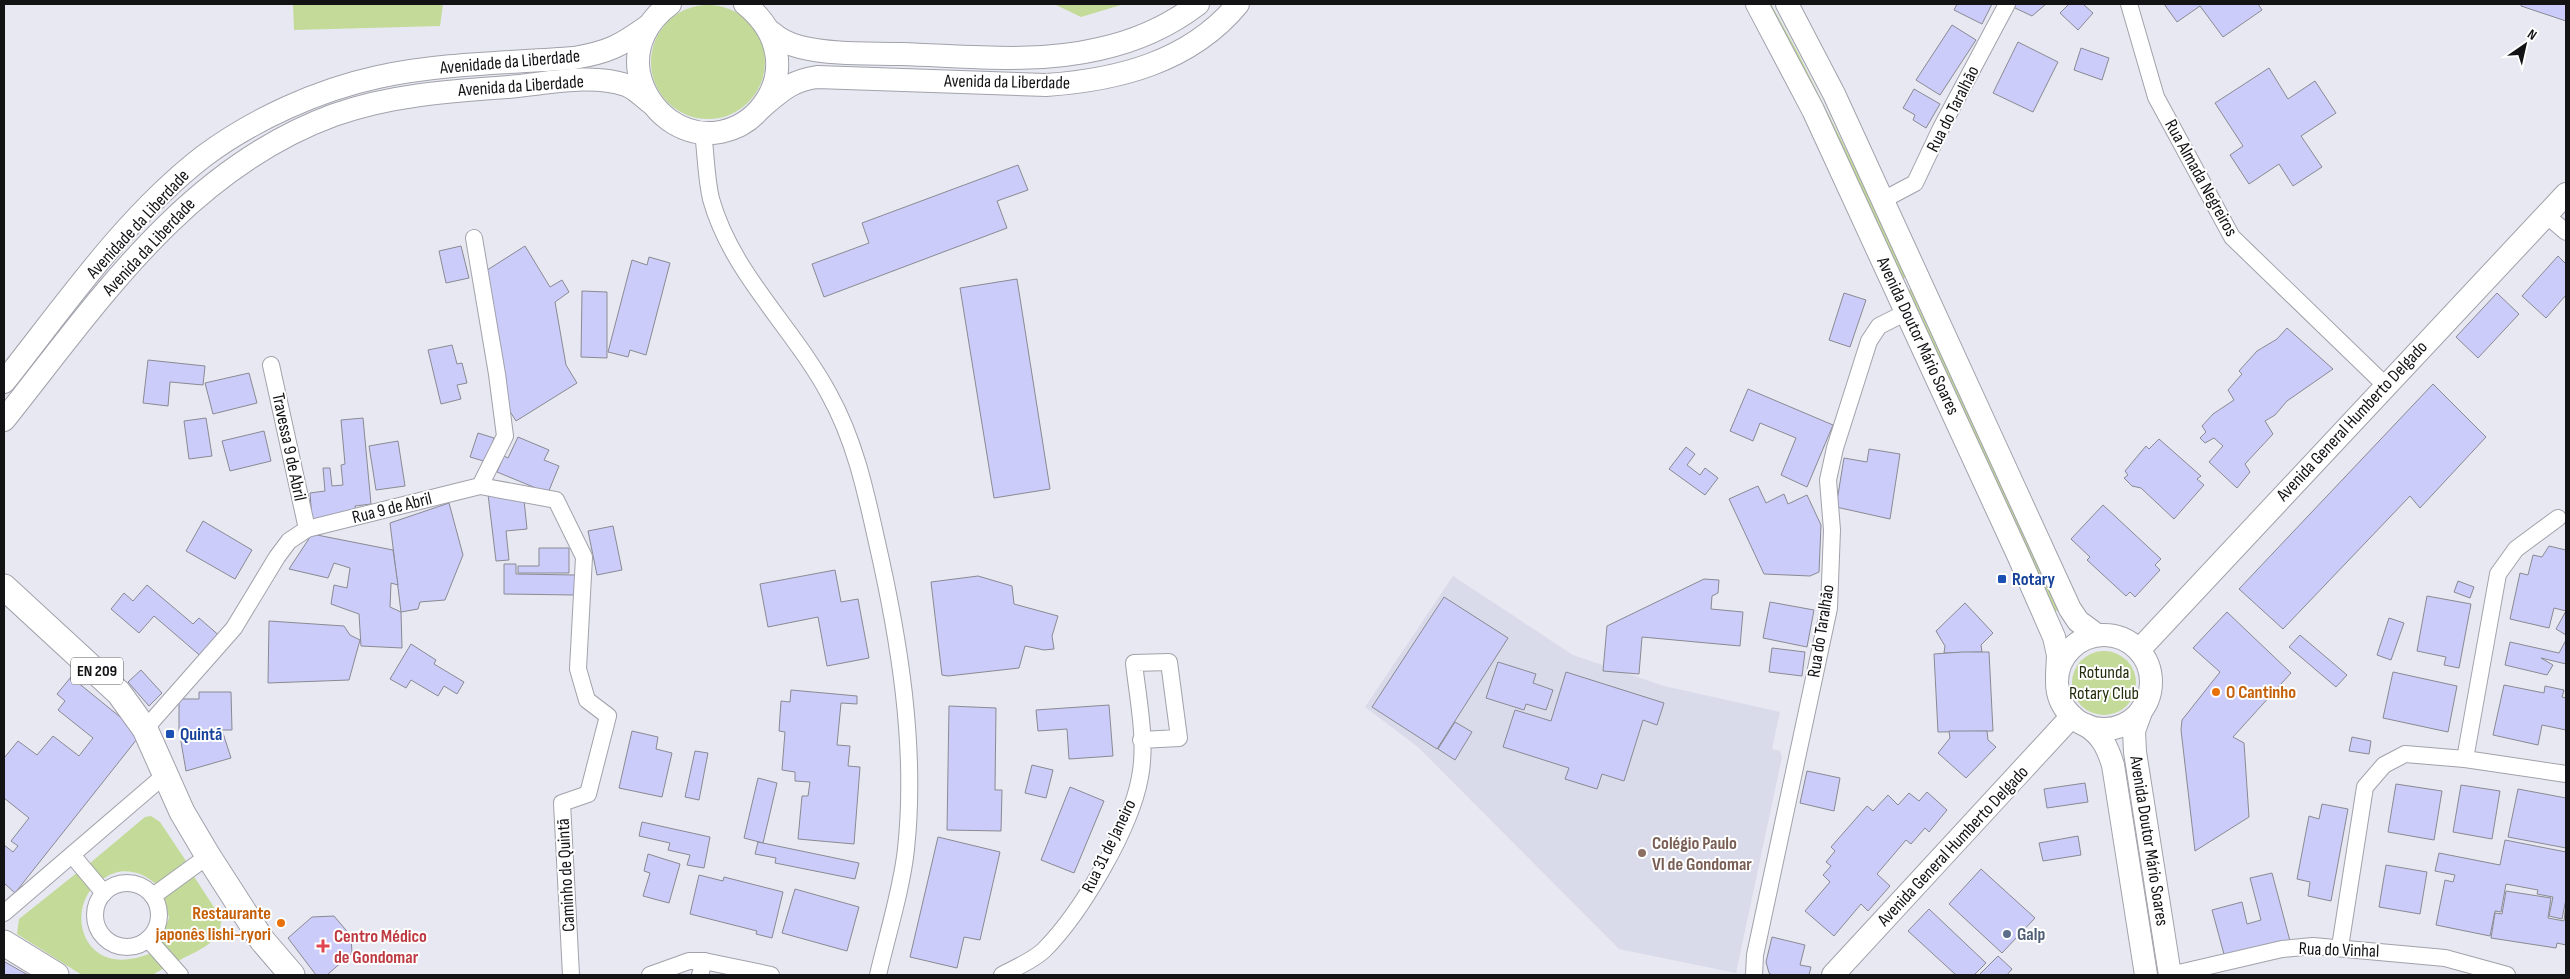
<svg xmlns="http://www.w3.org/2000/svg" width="2570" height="979" font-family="'Sofia Sans Condensed',sans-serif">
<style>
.built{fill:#d9daea}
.green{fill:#c3da98}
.building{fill:#cbccf9;stroke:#8a8a93}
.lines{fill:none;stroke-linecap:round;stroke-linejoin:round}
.street-casing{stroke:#a1a2ab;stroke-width:18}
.secondary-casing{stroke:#a1a2ab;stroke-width:24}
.primary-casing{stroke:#a1a2ab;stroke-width:27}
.street{stroke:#fff;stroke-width:16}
.secondary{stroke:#fff;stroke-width:22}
.primary{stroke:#fff;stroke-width:25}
.transit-dot{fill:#1a4fb4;stroke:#fff;stroke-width:2}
.food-dot{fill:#e8710a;stroke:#fff;stroke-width:2}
.education-dot{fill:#8d6e63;stroke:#fff;stroke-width:2}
.service-dot{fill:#5c6f8a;stroke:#fff;stroke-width:2}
.health-dot{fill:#e0444e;stroke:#fff;stroke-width:2}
.labels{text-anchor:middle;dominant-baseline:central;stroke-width:4;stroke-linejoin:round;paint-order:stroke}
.shield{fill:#fff;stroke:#5a5a5c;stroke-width:1}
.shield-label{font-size:16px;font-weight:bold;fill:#131316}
.street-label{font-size:18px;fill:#131316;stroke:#fff}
.transit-label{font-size:18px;font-weight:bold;fill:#164399;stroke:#fff;text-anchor:start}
.park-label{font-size:18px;fill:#242e0e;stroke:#fff}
.food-label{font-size:18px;font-weight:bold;fill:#c56008;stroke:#fff;text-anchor:start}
.education-label{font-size:18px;font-weight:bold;fill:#785e54;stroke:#fff;text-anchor:start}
.service-label{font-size:18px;font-weight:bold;fill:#4e5e75;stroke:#fff;text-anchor:start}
.health-label{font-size:18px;font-weight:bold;fill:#be3a42;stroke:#fff;text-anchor:start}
</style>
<rect width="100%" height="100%" fill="#e7e8f1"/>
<polygon class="built" points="1453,576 1573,655 1664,686 1780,712 1772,749 1780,751 1782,757 1736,973 1619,949 1418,747 1365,707"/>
<g class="green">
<polygon points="293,4 443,4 440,26 294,30"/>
<polygon points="1054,4 1124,4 1081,17"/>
<polygon points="1764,4 1771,4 1798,53 1909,276 1902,279"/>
<circle cx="708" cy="62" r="57"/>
<polygon points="1913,288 2059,610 2053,612 1907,291"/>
<circle cx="2104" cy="683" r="32"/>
<path d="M151,816L160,822L186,861L157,885C141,870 120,866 103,879L89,864L145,817Z"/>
<path d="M78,872L93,887C73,909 79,949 109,958C124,962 138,958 152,953L166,967L152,975H82L17,934L19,919Z"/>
<path d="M193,875L221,918C223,943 196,951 178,961L160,940L169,918L164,896Z"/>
</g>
<g class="building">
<polygon points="1957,4 1992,4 1982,24 1954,10"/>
<polygon points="2015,4 2046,4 2032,16 2013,7"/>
<polygon points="2069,4 2083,4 2093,13 2078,30 2060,13"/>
<polygon points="2164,4 2258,4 2262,10 2223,37 2200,6 2177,22"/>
<polygon points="2521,4 2566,4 2566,21 2521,6"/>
<polygon points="1952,25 1976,40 1940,95 1916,80"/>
<polygon points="2018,42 2058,62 2033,112 1993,93"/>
<polygon points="2081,48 2109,58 2102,80 2074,70"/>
<polygon points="2269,68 2288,99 2315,81 2336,113 2301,136 2322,167 2293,186 2279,164 2249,184 2230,155 2243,146 2215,103"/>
<polygon points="1914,89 1940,104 1926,128 1913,120 1915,115 1903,108"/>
<polygon points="1018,165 1028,190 997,201 1007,228 824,297 812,264 869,243 862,223"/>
<polygon points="461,246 469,278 446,283 439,251"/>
<polygon points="525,246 550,287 562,280 569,292 555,302 566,365 577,383 516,421 509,410 481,274"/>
<polygon points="2558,256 2566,264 2566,295 2546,318 2522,296"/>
<polygon points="649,257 670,263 646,355 630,350 628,357 608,352 632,260 647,265"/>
<polygon points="1017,279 1050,489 994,498 960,288"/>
<polygon points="582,291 607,292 607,358 581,357"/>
<polygon points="1844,293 1866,300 1850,347 1829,340"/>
<polygon points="2497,293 2519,314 2478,358 2456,337"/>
<polygon points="2287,328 2333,369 2287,401 2275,415 2265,421 2273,434 2245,464 2250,472 2237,488 2209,462 2223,446 2214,438 2205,443 2200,438 2206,432 2202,426 2213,414 2234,400 2228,390 2242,374 2239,371 2257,351 2277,339"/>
<polygon points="452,345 457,364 462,363 467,383 457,385 461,399 441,404 428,350"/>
<polygon points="148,360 205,366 203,385 170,382 168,406 143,403"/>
<polygon points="249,373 257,403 213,414 205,383"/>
<polygon points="2433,384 2486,437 2420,508 2410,496 2283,629 2239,589"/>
<polygon points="1748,389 1833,425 1807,487 1781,475 1796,438 1760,423 1753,441 1730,431"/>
<polygon points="206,418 212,456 189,459 184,421"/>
<polygon points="363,418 371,504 355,506 357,517 312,520 310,493 325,491 323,468 330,468 332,486 343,485 341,465 345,464 341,420"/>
<polygon points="264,431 271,461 230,471 222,441"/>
<polygon points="478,433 494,438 487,462 470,457"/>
<polygon points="518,437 549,450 544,460 559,466 548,493 497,472 504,456 508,458"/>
<polygon points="2159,439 2201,476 2197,479 2204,485 2174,519 2141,488 2132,486 2124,478 2128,475 2125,471 2146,446 2149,449"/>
<polygon points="398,441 405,486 376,490 369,446"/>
<polygon points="1686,447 1695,454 1687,465 1700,475 1705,468 1718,478 1705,495 1669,469"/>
<polygon points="1869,449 1900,454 1890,519 1836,507 1844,458 1867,462"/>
<polygon points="1758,486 1766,503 1784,494 1788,504 1807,495 1821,525 1819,572 1810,576 1764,574 1729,499"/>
<polygon points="523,490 527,529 506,531 509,560 496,561 488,494"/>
<polygon points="449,503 463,555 445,600 420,602 418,609 401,612 390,523"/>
<polygon points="2103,505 2161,559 2155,565 2160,570 2135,597 2130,592 2126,596 2087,560 2090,557 2071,539"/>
<polygon points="203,521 252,550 235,579 186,551"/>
<polygon points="613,526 622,570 597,575 588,531"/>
<polygon points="312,534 393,550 398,585 391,583 390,607 401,612 402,648 361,646 359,614 331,604 334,585 347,588 350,568 334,563 328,578 289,569"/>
<polygon points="2549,546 2566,550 2566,635 2556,629 2566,611 2554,608 2549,628 2510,619 2520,573 2528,575 2533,555 2542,557"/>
<polygon points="539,548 569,548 569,573 518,573 518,566 539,566"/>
<polygon points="504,564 516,564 516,574 575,575 574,595 504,594"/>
<polygon points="835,570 841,602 858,599 869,658 827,666 818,617 768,627 760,584"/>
<polygon points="978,576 1012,586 1014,604 1058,616 1052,636 1054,649 1044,650 1025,646 1019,668 948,676 942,675 931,582"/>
<polygon points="1704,579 1719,580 1718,593 1712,596 1711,609 1743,612 1740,646 1642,637 1639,674 1603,671 1607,626"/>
<polygon points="2458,581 2474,587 2470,598 2454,592"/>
<polygon points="147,585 193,624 199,618 222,638 204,659 154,616 139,633 111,609 124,593 133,601"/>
<polygon points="2427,596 2471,604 2459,668 2444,665 2446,657 2417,651"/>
<polygon points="1444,597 1508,638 1437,749 1372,707"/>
<polygon points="1770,602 1814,610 1807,647 1763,638"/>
<polygon points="1965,603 1993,633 1981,645 1982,652 1944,653 1945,646 1936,631"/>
<polygon points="2227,612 2291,673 2233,737 2244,743 2249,817 2195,851 2181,730 2182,720 2220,672 2193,648"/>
<polygon points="2389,618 2404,623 2391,660 2377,655"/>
<polygon points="269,621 344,626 350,635 360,640 349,680 268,683"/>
<polygon points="2300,635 2347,675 2336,687 2289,647"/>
<polygon points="2566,640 2566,664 2541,658 2553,665 2547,675 2505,665 2510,642 2559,653"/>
<polygon points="411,644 436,660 434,664 464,682 457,694 444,686 438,696 411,680 406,688 390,679"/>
<polygon points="1772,648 1805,652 1802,676 1769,672"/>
<polygon points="1962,652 1989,652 1993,731 1938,732 1934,654"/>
<polygon points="1498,662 1536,674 1533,683 1553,690 1546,710 1526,704 1524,710 1486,698"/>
<polygon points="141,670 162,693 149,706 128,682"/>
<polygon points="1566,672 1664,703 1657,725 1643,720 1624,781 1602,774 1597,789 1565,779 1569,768 1503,747 1515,710 1551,721"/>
<polygon points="2393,672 2457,686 2448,732 2383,718"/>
<polygon points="71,677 141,734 15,893 4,883 4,845 13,852 18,846 11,841 29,818 4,798 4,758 18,741 37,755 53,736 79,756 93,738 58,710 65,701 57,694"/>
<polygon points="2504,685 2544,693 2545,686 2564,690 2562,697 2566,698 2566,730 2542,725 2538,745 2493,735"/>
<polygon points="791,690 857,696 857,704 841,703 837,745 850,746 848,766 860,767 854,844 798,839 802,796 808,796 810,782 795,781 795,772 782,770 785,732 779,731 781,701 790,702"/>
<polygon points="199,692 231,692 232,730 179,730 179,699 199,699"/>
<polygon points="1109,705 1113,756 1069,759 1067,729 1038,731 1036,710"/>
<polygon points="949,706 996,708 995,790 1002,790 1001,831 947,830"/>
<polygon points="1455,722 1472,732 1455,760 1438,749"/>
<polygon points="179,730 222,730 231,758 186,771"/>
<polygon points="632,731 658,737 656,749 672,753 662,797 619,788"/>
<polygon points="1949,731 1987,731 1988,740 1996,747 1966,778 1938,753 1950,738"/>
<polygon points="2352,737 2371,741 2369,754 2349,751"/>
<polygon points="695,751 708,753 699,800 685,797"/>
<polygon points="1032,765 1053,770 1046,798 1025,793"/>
<polygon points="1807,771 1840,778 1834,811 1800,803"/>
<polygon points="758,778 777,783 763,843 744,838"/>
<polygon points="2085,783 2088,802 2047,808 2044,789"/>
<polygon points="2396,784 2442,791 2434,840 2388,832"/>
<polygon points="2461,785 2500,791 2492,839 2453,832"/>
<polygon points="1070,787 1104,801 1074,873 1041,860"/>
<polygon points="2518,789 2566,798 2566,848 2508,837"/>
<polygon points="1927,792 1947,810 1929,832 1925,828 1911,844 1906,840 1877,874 1890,886 1868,911 1861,904 1834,936 1805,911 1830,882 1823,875 1831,866 1826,862 1835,851 1831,847 1867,806 1873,811 1888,795 1898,805 1909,793 1919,801"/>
<polygon points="2322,804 2348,809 2331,901 2308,896 2310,882 2297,879 2309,816 2319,819"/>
<polygon points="642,822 710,837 704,868 687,865 690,855 668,850 670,843 639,836"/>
<polygon points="2078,836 2081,855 2043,861 2039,843"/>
<polygon points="938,837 1000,852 980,940 964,937 957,968 910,957"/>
<polygon points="2505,840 2566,852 2566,899 2562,919 2549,916 2553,897 2537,894 2538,890 2506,884 2501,912 2495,911 2490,936 2436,925 2445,880 2453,882 2455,875 2435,871 2439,853 2500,865"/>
<polygon points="758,842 859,863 855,879 775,863 776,858 755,854"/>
<polygon points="648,854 680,864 669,903 643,896 650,873 644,871"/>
<polygon points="2386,865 2427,872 2420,914 2379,907"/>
<polygon points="1981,869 2035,918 2002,953 1949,904"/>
<polygon points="2272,873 2290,941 2225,958 2212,910 2242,902 2247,924 2261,920 2250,878"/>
<polygon points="699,875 723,881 724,877 783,892 772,938 756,934 757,931 690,914"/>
<polygon points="795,889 859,907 847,951 782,933"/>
<polygon points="2506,891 2551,898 2548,918 2564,921 2566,904 2566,945 2557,943 2556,948 2491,938 2495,913 2502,914"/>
<polygon points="1929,909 1986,963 1974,975 1956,975 1908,931"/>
<polygon points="334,916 351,936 352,953 327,975 316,975 288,938 312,917"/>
<polygon points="1772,937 1805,945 1800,965 1811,967 1809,975 1772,975 1769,973 1766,962"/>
<polygon points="1998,956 2012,969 2007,975 1979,975"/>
<polygon points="4,962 5,962 28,975 4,975"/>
</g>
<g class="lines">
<defs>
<g id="street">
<polyline points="2129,4 2156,97 2232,237 2385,385"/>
<path d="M703,133C706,154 706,178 711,199C732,274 793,327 829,394C854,439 865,488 876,538C899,638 917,746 906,849C902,888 887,936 878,975"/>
<polyline points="1883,200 1915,183 1941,128 2007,4"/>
<polyline points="2546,215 2566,232"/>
<polyline points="271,365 307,529"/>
<polyline points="480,486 556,500 584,557 578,669 587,700 608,716 588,794 562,803 571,975"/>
<polyline points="145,729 234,628 277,557 289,541 307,529 480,486 505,436 497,374 474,238"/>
<polyline points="2465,759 2498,574 2516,549 2558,518"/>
<polyline points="72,855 104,893"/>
<circle cx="127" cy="915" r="32"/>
<polyline points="153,896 208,856"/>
<polyline points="4,913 166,774"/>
<polyline points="148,939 180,975"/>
<polyline points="2340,947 2365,787 2384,765 2405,754 2465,759 2566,774"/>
<polyline points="650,975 689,961 704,961 771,975"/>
<polyline points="700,975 704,961"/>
<path d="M1002,975C1015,968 1034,960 1044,950C1081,913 1131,828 1140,777C1147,741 1138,700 1134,663L1169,662L1179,738L1141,740"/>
<polyline points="1754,975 1755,955 1829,608 1832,530 1828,480 1835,448 1869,341 1879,326 1907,312"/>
<polyline points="2170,975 2282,949 2313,946 2445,958 2507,975"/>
</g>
<g id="secondary">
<path d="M670,4C648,20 634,45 639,73C643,92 653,108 669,120C739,169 825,69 745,4"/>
<polyline points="1757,4 1813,110 2018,555 2054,637 2058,655 2057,675"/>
<polyline points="1787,4 1834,94 2070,609 2078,621 2097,635"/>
<path d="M771,32C780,40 788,44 800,47C833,55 869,53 902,54C967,56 1036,64 1099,49C1136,41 1168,27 1198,4"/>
<path d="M762,107C782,90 791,81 817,77L1046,85C1118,80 1190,62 1238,4"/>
<path d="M4,382C66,304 125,217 204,156C254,119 318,90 378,77C442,63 509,63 574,58C609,52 620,46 648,26"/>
<path d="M4,420C98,302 186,169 334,115C390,95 450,91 508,87C545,84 590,73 626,85C635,88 643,97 651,103"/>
<circle cx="2104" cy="682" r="47"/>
<polyline points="2139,650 2566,194"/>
<polyline points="2142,709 2134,731 2135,752 2170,975"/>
<path d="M2086,725C2102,736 2107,746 2113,765L2146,975"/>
<polyline points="1833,975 2072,716"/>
</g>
<g id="primary">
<polyline points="4,587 119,693 145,729 182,812 208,856 262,940 292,975"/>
<polyline points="4,943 56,975"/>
</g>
</defs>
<use href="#street" class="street-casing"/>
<use href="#secondary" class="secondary-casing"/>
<use href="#primary" class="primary-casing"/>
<use href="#street" class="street"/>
<use href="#secondary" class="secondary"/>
<use href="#primary" class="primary"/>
</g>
<g class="transit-dot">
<rect x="1997" y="574" width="10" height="10" rx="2.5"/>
<rect x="165" y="729" width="10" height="10" rx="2.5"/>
</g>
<g class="food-dot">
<circle cx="2216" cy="692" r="5"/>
<circle cx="281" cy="923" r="5"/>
</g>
<circle class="education-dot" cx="1642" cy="853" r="5"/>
<circle class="service-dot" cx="2007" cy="934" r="5"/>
<path class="health-dot" d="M320.5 938.5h5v5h5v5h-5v5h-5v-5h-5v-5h5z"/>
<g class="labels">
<rect class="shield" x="71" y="657.5" width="52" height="27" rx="4"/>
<g class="shield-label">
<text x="97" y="671">EN 209</text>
</g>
<g class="street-label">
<text transform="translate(510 62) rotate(-5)">Avenidade da Liberdade</text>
<text transform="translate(1007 82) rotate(1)">Avenida da Liberdade</text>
<text transform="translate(521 86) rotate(-4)">Avenida da Liberdade</text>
<text transform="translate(1953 109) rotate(-63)">Rua do Taralhão</text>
<text transform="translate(2201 178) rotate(61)">Rua Almada Negreiros</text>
<text transform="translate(138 224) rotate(-47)">Avenidade da Liberdade</text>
<text transform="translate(149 247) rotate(-47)">Avenida da Liberdade</text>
<text transform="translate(1918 336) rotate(65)">Avenida Doutor Mário Soares</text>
<text transform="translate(2352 421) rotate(-47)">Avenida General Humberto Delgado</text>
<text transform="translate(289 447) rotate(78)">Travessa 9 de Abril</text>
<text transform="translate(392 508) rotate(-14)">Rua 9 de Abril</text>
<text transform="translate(1821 631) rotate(-81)">Rua do Taralhão</text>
<text transform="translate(2149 841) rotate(81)">Avenida Doutor Mário Soares</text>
<text transform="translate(1109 846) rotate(-64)">Rua 31 de Janeiro</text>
<text transform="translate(1953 846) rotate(-47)">Avenida General Humberto Delgado</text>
<text transform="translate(566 875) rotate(-93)">Caminho de Quintã</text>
<text transform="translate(2339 950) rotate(2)">Rua do Vinhal</text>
</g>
<g class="transit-label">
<text x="2012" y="579">Rotary</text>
<text x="180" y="734">Quintã</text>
</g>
<g class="park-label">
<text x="2104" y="672">Rotunda<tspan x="2104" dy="21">Rotary Club</tspan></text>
</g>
<g class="food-label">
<text x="2226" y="692">O Cantinho</text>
<text x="271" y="913" text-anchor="end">Restaurante<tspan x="271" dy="21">japonês lishi-ryori</tspan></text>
</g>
<g class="education-label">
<text x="1652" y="843">Colégio Paulo<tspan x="1652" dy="21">VI de Gondomar</tspan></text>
</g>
<g class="service-label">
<text x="2017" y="934">Galp</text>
</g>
<g class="health-label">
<text x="334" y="936">Centro Médico<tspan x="334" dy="21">de Gondomar</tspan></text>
</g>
</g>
<rect width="2570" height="979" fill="none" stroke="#131316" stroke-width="10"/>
<g transform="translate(2525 45) rotate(34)" stroke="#ffffff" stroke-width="4" paint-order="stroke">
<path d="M0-4L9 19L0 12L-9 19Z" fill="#131316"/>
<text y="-8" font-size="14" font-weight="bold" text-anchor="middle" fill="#131316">N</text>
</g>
</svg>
